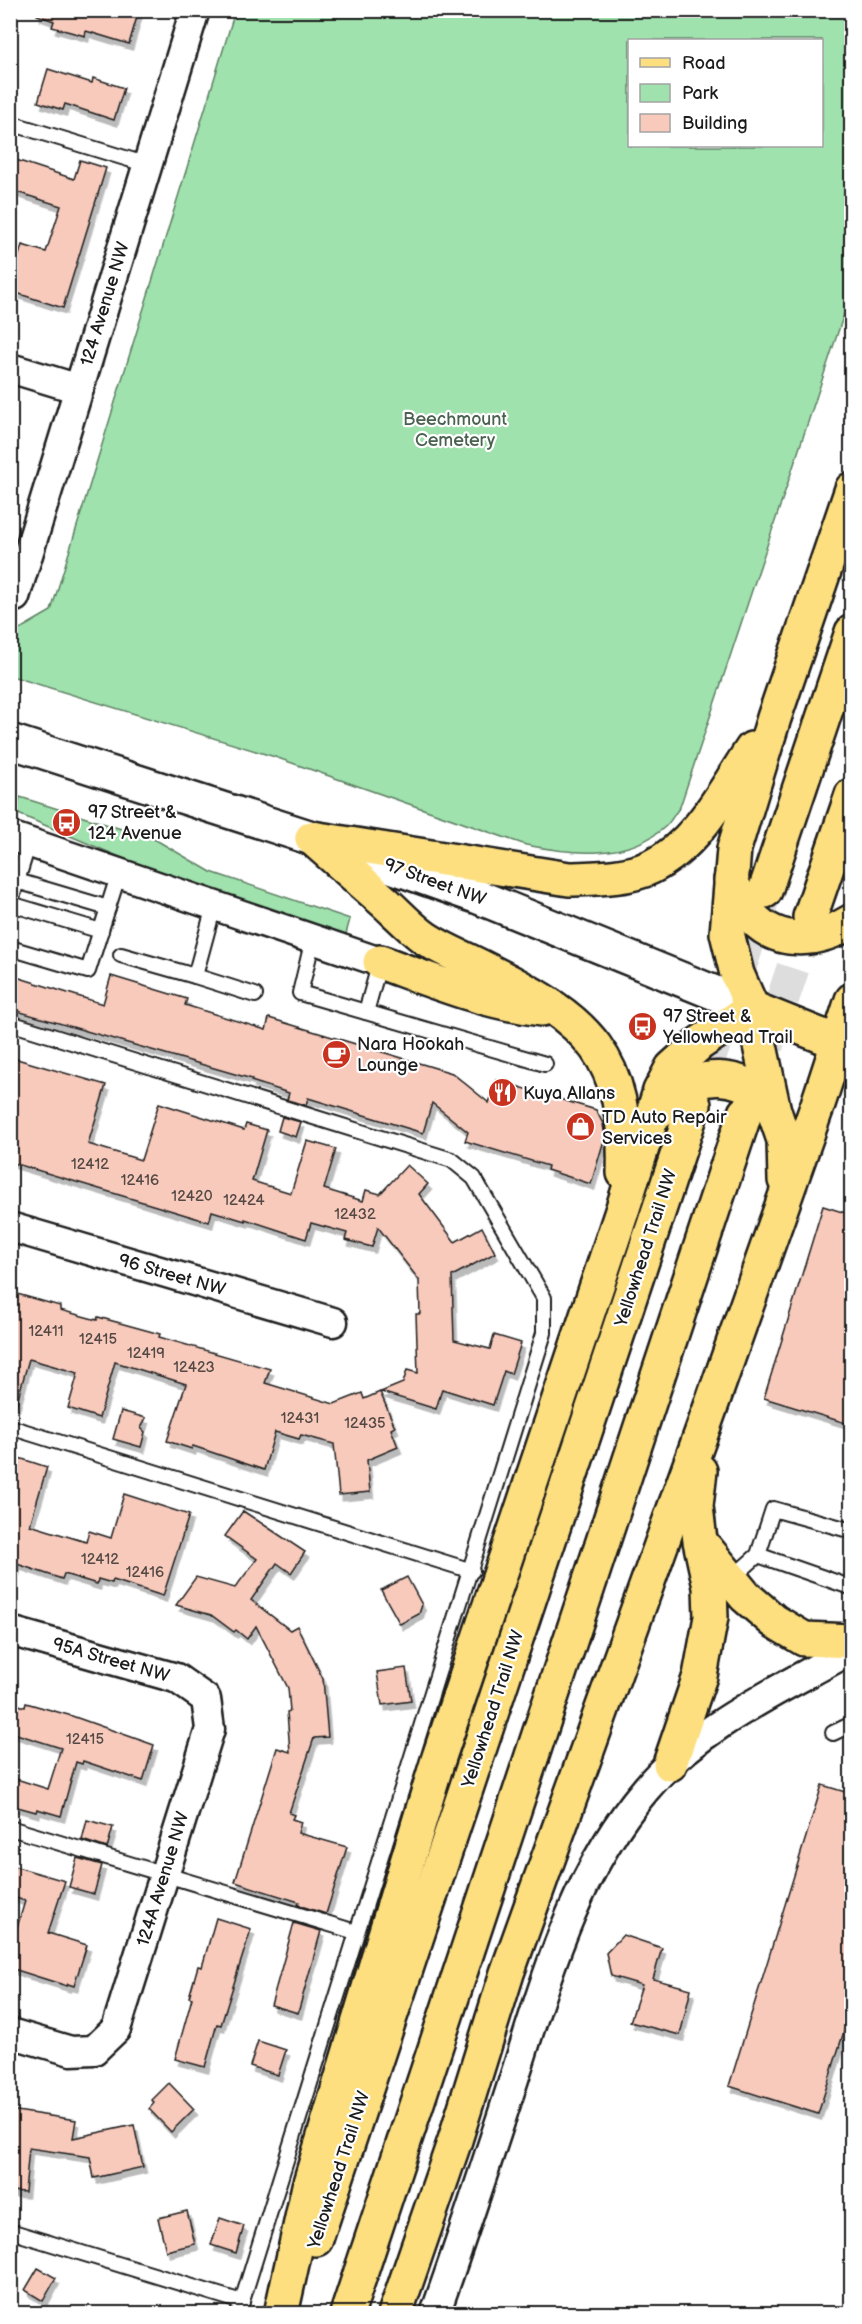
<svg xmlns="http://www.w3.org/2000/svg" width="862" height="2324" font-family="'Balsamiq Sans',sans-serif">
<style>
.green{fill:#9fe2ad;stroke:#5e7f64;stroke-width:1.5;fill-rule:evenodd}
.building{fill:#f8cabc;stroke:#1c1c1c;stroke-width:1.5;filter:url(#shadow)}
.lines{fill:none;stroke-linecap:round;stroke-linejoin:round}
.motorway-tunnel{stroke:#ddd;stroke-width:33;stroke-dasharray:33 16;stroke-linecap:butt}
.service-casing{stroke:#1c1c1c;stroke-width:18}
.minor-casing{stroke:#1c1c1c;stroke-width:33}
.secondary-casing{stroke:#1c1c1c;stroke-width:38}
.primary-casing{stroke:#1c1c1c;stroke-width:38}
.motorway-casing{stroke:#1c1c1c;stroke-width:38}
.service{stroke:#fff;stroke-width:14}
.minor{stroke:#fff;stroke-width:28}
.secondary{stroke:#fff;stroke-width:33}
.primary{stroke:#fddf80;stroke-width:33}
.motorway{stroke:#fddf80;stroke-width:33}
.labels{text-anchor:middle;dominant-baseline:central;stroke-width:4.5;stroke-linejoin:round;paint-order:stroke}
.number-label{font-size:15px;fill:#534844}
.street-label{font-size:18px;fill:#1c1c1c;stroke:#fff}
.park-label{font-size:18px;fill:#4a614f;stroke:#fff}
.poi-label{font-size:18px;fill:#1c1c1c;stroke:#fff;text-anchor:start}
</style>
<defs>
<filter id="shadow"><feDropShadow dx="3.5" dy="6" stdDeviation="0" flood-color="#0004"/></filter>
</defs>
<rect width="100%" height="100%" fill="#fff"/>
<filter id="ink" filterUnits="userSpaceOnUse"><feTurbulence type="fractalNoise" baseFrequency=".0167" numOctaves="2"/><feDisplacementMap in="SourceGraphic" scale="12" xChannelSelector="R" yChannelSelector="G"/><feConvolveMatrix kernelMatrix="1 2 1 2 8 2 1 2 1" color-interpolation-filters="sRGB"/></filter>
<g filter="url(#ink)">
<g class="green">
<path d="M235,11H851V293L680,807C675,813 671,821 666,826C628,861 571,854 526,845L275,757L11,676V615L18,618L13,633L51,611ZM630,40H822V146H630Z"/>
<polygon points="20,797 156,840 211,872 350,919 346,934 186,885 16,813"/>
</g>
<g class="building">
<polygon points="37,10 139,10 129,44 86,31 85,36 52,27 54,21 37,15"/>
<polygon points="48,69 92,83 93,78 124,88 114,120 65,104 63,110 38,102"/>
<polygon points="10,158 74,179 80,160 106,168 63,308 10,291 10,252 19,255 22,245 46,252 61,206 10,190"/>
<polygon points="10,975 103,1004 111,976 187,999 185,1005 266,1030 269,1018 452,1073 489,1103 496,1080 596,1110 603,1124 605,1137 591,1184 547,1170 548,1166 465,1141 468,1132 432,1103 423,1133 308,1098 306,1105 287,1100 289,1093 251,1081 252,1079 10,1009"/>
<polygon points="10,1057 106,1085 88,1144 141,1160 159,1103 244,1130 246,1124 267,1130 252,1181 291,1193 307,1141 336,1149 324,1189 363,1201 366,1190 380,1194 407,1165 428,1184 419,1194 455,1242 482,1227 495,1253 452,1276 454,1340 490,1349 494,1335 521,1343 511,1374 504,1371 493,1405 442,1389 436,1409 381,1392 403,1383 407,1370 418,1373 416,1314 420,1314 419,1280 378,1227 372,1247 345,1240 347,1233 311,1223 306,1239 245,1219 245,1221 212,1211 209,1222 10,1162"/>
<polygon points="282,1117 301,1122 296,1137 278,1131"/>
<polygon points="823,1206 852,1215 852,1425 764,1398"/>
<polygon points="10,1292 60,1306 60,1310 97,1320 98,1317 160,1334 159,1337 270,1369 265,1383 334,1404 362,1393 364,1399 380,1392 395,1427 391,1429 398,1447 367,1460 370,1492 339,1495 334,1444 301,1435 299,1439 275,1432 264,1470 193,1446 192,1449 167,1441 186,1384 115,1362 99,1418 68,1408 78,1373 29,1359 16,1405 10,1404"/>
<polygon points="121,1411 146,1418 141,1428 145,1432 141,1447 113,1439"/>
<polygon points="16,1457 47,1467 30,1525 86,1542 89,1531 111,1538 124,1494 189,1515 163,1596 113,1580 112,1583 98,1579 97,1584 64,1574 62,1579 17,1564 15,1572 10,1571 10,1476"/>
<polygon points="243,1511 305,1552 291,1573 277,1563 251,1600 290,1630 297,1626 323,1679 328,1737 314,1738 289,1813 294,1815 292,1819 301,1822 298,1833 347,1847 326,1914 298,1905 299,1902 235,1882 277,1748 290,1752 287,1712 290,1711 288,1688 256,1626 247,1639 236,1630 234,1632 211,1615 176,1605 196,1577 235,1588 257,1559 225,1536"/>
<polygon points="407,1577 422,1605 419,1614 400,1624 381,1590"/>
<polygon points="406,1668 411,1701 382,1705 377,1672"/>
<polygon points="10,1702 25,1707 26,1703 72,1716 154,1745 143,1781 83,1761 82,1764 76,1762 61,1816 37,1809 36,1812 10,1805 10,1777 48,1789 61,1748 10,1732"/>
<polygon points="822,1785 852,1794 852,2006 818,2114 729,2086"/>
<polygon points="87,1820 113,1827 107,1848 82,1840"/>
<polygon points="77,1858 102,1865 94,1894 69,1887"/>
<polygon points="10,1865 65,1881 48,1933 87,1945 74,1986 68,1984 67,1986 10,1968 10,1951 25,1901 10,1896"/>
<polygon points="216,1918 251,1929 221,2025 217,2024 205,2067 175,2059 192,1998 189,1997 198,1966 202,1967"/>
<polygon points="294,1923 321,1931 298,2013 271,2005"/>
<polygon points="623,1935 662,1948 653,1979 691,1989 680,2035 630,2022 642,1985 611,1976 606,1953"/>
<polygon points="258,2041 286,2050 278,2075 250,2066"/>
<polygon points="169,2083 194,2109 171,2132 149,2109 154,2103 152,2100"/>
<polygon points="10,2110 76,2120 73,2138 134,2125 143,2167 94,2178 90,2157 29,2148 25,2192 10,2191"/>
<polygon points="187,2211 195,2244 166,2251 158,2218"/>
<polygon points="220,2218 244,2226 236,2253 211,2245"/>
<polygon points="38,2268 56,2278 43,2301 25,2290"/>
</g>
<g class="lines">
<g class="motorway-tunnel">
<polyline points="767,1046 810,917"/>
<polyline points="694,1105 764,896"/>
</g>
<defs>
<g id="service">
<polyline points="10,123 148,165"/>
<polyline points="17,881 108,908"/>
<polyline points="10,904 29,842"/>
<polyline points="11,904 101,931"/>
<polyline points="214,906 195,976 255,995"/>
<polyline points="313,939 300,993 545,1064"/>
<polyline points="10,948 88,971 119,873"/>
<polyline points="121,955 195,976"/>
<polyline points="366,1012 380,962"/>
<polyline points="10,1023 452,1160 474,1178 544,1298 544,1333 238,2314"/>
<polyline points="10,1427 472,1571"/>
<polyline points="758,1555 850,1587 852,1584"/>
<polyline points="731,1579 758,1555 773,1509 852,1531"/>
<polyline points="833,1733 852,1724"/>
<polyline points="10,1828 356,1932"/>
<polyline points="10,2231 242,2302"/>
</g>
<g id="minor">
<polyline points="10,368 79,389"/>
<polyline points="15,597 195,10"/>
<polyline points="10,836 380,962"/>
<polyline points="10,1227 333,1322"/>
<polyline points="10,1631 176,1678 206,1699 210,1729 116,2029 94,2050 71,2051 10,2033"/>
<path d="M435,2314C462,2238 487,2162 512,2085C545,1982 574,1873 646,1789C699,1725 780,1690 852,1649"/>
</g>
<polyline id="secondary" points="10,741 312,838 476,896 752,1008"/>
<polyline id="primary" points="752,1008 852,1048"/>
<g id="motorway">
<path d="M312,838L569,879C595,878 626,879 651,867C698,844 724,791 752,749"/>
<path d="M312,838C337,860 362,882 387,904C399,915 411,928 425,938C444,951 469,960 489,971C589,1021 628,1056 624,1173"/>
<path d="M731,880C737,893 742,907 752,917C780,947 820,941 852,921"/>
<polyline points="765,891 852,632"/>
<polyline points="810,917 852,795"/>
<path d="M380,962C433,981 486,1003 542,1009"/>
<path d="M659,1112C664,1106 669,1099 675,1094C700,1073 737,1073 762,1096C767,1100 770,1106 774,1111"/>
<polyline points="785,1180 784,1140 774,1111 752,1008 737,974 727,933 734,849 774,718 852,489"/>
<polyline points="703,1545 745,1596 774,1621 804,1639 852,1641"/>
<polyline points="670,1764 700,1676 711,1617 710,1587 700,1541 696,1506 700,1471"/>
<polyline points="316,2239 694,1105"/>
<polyline points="281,2314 309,2186 437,1763 622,1211 660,1091 672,1068 700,1043 752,1008"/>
<polyline points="347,2314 745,1113"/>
<polyline points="395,2314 455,2140 507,1973 705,1423 818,1104 852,1000"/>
</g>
</defs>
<use href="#service" class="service-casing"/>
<use href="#minor" class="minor-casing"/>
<use href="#secondary" class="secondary-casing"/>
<use href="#primary" class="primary-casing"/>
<use href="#motorway" class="motorway-casing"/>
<use href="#service" class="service"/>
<use href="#minor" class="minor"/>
<use href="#secondary" class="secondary"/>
<use href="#primary" class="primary"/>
<use href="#motorway" class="motorway"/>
</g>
</g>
<defs>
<symbol id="bus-disc" viewBox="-11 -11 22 22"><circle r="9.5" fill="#c8321e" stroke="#fff"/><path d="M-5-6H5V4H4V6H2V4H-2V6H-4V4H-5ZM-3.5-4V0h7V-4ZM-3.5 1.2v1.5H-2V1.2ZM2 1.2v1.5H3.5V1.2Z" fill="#fff"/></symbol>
<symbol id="cafe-disc" viewBox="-11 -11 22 22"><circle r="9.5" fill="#c8321e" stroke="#fff"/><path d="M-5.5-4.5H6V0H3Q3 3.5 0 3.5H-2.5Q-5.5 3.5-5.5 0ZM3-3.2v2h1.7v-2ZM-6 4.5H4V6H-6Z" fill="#fff"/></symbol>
<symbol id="restaurant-disc" viewBox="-11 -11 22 22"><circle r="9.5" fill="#c8321e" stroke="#fff"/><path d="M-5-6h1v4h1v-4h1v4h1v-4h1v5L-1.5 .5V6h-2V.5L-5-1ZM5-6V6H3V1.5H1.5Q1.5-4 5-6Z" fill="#fff"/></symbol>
<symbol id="shop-disc" viewBox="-11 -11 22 22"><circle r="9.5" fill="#c8321e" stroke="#fff"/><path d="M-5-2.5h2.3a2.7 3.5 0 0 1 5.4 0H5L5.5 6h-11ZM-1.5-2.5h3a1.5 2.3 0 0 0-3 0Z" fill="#fff"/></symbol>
</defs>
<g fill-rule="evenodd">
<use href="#bus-disc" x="50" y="806" width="33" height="33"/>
<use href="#bus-disc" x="626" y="1010" width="33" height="33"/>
<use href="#cafe-disc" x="320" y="1038" width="33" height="33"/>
<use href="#restaurant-disc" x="486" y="1076" width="33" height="33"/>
<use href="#shop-disc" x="564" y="1110" width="33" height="33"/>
</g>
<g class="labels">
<g class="number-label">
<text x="90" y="1164">12412</text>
<text x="140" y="1180">12416</text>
<text x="192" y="1196">12420</text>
<text x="244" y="1200">12424</text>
<text x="355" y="1214">12432</text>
<text x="46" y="1331">12411</text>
<text x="98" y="1339">12415</text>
<text x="146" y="1353">12419</text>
<text x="194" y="1367">12423</text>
<text x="300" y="1418">12431</text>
<text x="365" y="1423">12435</text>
<text x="100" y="1559">12412</text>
<text x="145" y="1572">12416</text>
<text x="85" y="1739">12415</text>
</g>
<g class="street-label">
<text transform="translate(105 304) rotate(-73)">124 Avenue NW</text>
<text transform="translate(435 882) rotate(20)">97 Street NW</text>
<text transform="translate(646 1248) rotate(-72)">Yellowhead Trail NW</text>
<text transform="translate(172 1275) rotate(16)">96 Street NW</text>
<text transform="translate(111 1660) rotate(16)">95A Street NW</text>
<text transform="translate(493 1709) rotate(-72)">Yellowhead Trail NW</text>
<text transform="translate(163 1879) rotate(-73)">124A Avenue NW</text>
<text transform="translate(339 2170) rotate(-72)">Yellowhead Trail NW</text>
</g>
<g class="park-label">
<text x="455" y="419">Beechmount<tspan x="455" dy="21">Cemetery</tspan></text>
</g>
<g class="poi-label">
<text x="88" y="812">97 Street &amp;<tspan x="88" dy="21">124 Avenue</tspan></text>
<text x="663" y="1016">97 Street &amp;<tspan x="663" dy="21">Yellowhead Trail</tspan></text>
<text x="357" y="1044">Nara Hookah<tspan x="357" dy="21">Lounge</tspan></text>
<text x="523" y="1093">Kuya Allans</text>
<text x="602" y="1117">TD Auto Repair<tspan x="602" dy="21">Services</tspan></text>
</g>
</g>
<rect width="862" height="2324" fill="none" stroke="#fff" stroke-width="36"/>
<rect x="18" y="18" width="826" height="2288" fill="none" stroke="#1c1c1c" stroke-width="2" filter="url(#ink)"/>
<rect x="628" y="39" width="195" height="108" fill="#ffffff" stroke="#a4a4a4" stroke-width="1.5"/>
<rect x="640" y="58" width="30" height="9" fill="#fddf80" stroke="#a4a4a4" stroke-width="1.5"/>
<text x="682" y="69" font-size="18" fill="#1c1c1c">Road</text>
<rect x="640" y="84" width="30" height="18" fill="#9fe2ad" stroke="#a4a4a4" stroke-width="1.5"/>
<text x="682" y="99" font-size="18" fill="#1c1c1c">Park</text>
<rect x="640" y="114" width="30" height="18" fill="#f8cabc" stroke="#a4a4a4" stroke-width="1.5"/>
<text x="682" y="129" font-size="18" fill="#1c1c1c">Building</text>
</svg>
